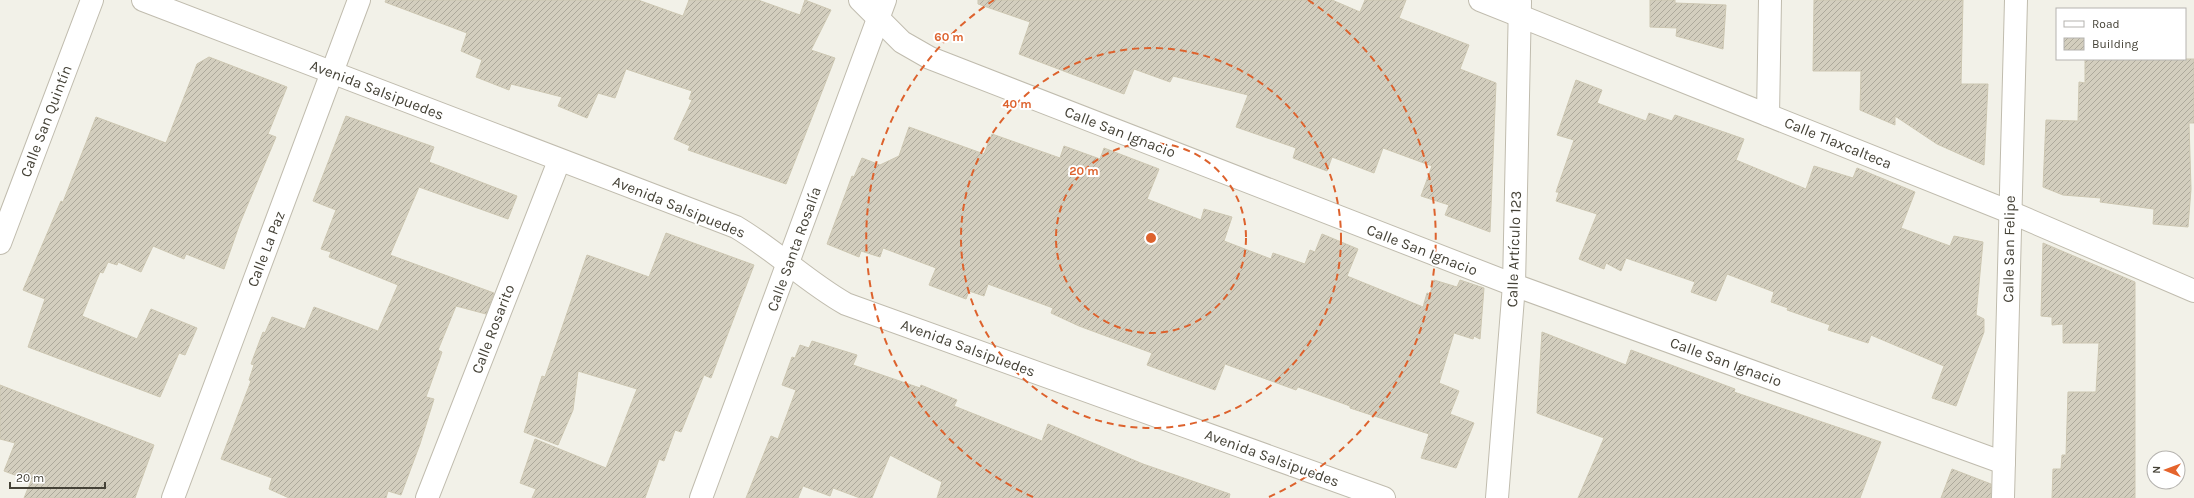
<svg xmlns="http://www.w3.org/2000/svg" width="2194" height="498" font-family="Karla,sans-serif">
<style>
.building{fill:url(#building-hatch);stroke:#cdc7b2}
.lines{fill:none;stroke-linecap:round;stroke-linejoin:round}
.minor-casing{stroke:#c0bcae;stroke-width:24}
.tertiary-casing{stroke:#c0bcae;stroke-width:24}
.minor{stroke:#fff;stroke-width:22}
.tertiary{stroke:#fff;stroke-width:22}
.ring{fill:none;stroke:#dd622d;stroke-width:2;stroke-dasharray:7 5}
.labels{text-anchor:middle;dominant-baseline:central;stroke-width:4;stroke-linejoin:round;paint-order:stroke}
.street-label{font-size:15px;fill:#454237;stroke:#fff}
.centre{fill:#dd622d;stroke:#fff;stroke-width:2}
.ring-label{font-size:12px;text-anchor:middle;font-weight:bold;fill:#dd622d;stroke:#fff;stroke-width:4;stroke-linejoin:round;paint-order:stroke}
</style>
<defs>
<pattern id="building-hatch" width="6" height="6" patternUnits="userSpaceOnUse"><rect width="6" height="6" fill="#d3cebe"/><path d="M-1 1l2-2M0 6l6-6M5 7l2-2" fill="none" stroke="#ada99b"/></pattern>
</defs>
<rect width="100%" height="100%" fill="#f2f1e8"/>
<g class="building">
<polygon points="386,0 638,0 683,16 689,0 758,0 800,15 805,0 831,10 811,50 835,58 786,184 688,150 690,146 674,139 692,100 689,99 692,91 626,69 615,98 598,93 587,118 558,106 562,97 511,84 509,90 476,77 482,60 461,51 467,33 385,2"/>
<polygon points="978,0 1332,0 1360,12 1365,0 1406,0 1399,18 1469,45 1460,69 1496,83 1490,232 1445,215 1449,205 1421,196 1432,166 1383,148 1374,173 1332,157 1327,171 1293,158 1296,148 1236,127 1248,95 1173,76 1170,82 1134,69 1124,94 1019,54 1030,22 978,4"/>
<polygon points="1650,0 1675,0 1675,3 1726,5 1723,49 1676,36 1677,28 1650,27"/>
<polygon points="1814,0 1963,0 1961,84 1988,84 1984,165 1937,144 1895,116 1895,125 1860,110 1861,71 1813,71"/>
<polygon points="209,57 287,87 268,134 276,137 240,223 224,269 186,254 184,259 153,246 141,272 118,262 117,265 108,262 103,273 100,272 82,316 137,339 151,309 197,328 185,355 179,353 160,397 28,347 45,299 23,290 61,201 63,202 96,117 166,143 197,64"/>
<polygon points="2085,59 2194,59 2194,123 2189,123 2191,189 2188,227 2153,224 2154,209 2100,202 2101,198 2063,195 2043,187 2046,120 2078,121 2079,82 2085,83"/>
<polygon points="1576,80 1602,90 1597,103 1646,121 1649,113 1672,121 1675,115 1744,139 1736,160 1806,189 1814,166 1853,178 1857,168 1915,192 1901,228 1950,246 1954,236 1983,242 1976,315 1984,319 1984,332 1956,406 1932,398 1944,366 1871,335 1868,343 1828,330 1830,325 1787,310 1788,308 1771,302 1774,292 1727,274 1716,301 1691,292 1695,282 1626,258 1621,271 1606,263 1604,269 1579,259 1597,214 1556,201 1559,192 1556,192 1574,140 1557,135"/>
<polygon points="346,116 434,147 429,162 517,196 508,219 419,187 390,255 494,293 486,314 456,306 438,350 442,352 426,397 434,399 420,444 401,495 388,491 386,498 289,498 269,489 272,478 221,459 251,381 249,380 254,365 251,364 263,332 265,333 272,317 305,329 314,307 378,331 398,285 329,257 331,252 321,249 336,210 313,201"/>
<polygon points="909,127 984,154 992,134 1060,158 1064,146 1100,159 1104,148 1159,169 1147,199 1201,220 1204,209 1232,217 1224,241 1271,259 1273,253 1305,264 1310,250 1315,252 1322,234 1358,249 1347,276 1423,307 1427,293 1430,294 1434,280 1457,287 1460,280 1484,288 1480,339 1474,336 1473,339 1454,333 1439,383 1459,391 1450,414 1474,423 1456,468 1421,458 1429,434 1350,408 1350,406 1298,387 1296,390 1225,364 1215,390 1147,365 1152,353 1079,326 1051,313 1053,308 988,284 984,296 969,291 966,299 929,285 936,268 883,248 880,257 861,251 859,257 827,244 852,176 854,177 862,158 880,165 899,156"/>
<polygon points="666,233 754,265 711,378 704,375 681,432 675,430 664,461 659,459 645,498 532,498 536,489 520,483 535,439 606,468 637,389 578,371 573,410 558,445 524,432 542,376 545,377 587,255 649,277"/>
<polygon points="2043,243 2135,282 2135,498 2052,498 2053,469 2061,469 2062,455 2066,455 2068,392 2096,392 2099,343 2063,343 2063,324 2052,325 2052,317 2041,316"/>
<polygon points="1542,332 1626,365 1631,350 1735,389 1734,392 1881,442 1860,498 1578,498 1604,438 1537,413"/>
<polygon points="812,341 857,355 853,365 920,388 921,385 957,400 954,406 1042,441 1048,424 1143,464 1230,494 1229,498 937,498 942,482 890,455 872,498 860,498 833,488 830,496 803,486 798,498 746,498 771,436 778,439 796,390 782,385 792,357 795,358 800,345 809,348"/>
<polygon points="0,385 154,445 135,498 24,498 31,481 4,471 15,443 0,439"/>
<polygon points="1952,469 1991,484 1991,498 1941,498"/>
</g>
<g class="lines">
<defs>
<g id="minor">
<path d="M143,0L736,227C775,250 807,282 846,304L1384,498"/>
<polyline points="860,0 902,42 930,58 1514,285 2004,463"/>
<polyline points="1480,0 2010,212 2194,291"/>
<polyline points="1768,115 1770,0"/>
<polyline points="0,243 92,0"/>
<polyline points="427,498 559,161"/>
<polyline points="701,498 885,0"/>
<polyline points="1497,498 1514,285 1520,2"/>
<polyline points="2003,498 2016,0"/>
</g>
<polyline id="tertiary" points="173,498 359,0"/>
</defs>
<use href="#minor" class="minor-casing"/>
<use href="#tertiary" class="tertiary-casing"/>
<use href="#minor" class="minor"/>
<use href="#tertiary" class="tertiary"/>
</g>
<g class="ring">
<circle cx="1151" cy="238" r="95"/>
<circle cx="1151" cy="238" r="190"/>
<path d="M1033 497A285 285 0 0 1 994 0M1308 0A285 285 0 0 1 1269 497"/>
</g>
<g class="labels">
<g class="street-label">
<text transform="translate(377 90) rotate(21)">Avenida Salsipuedes</text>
<text transform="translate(46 121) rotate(-69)">Calle San Quintín</text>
<text transform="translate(1120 132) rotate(21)">Calle San Ignacio</text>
<text transform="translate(1838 143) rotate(22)">Calle Tlaxcalteca</text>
<text transform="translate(679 207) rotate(22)">Avenida Salsipuedes</text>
<text transform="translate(266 249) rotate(-69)">Calle La Paz</text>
<text transform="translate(794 249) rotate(-70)">Calle Santa Rosalía</text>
<text transform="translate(1514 249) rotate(-88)">Calle Artículo 123</text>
<text transform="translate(2009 249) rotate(-89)">Calle San Felipe</text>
<text transform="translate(1422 250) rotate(21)">Calle San Ignacio</text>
<text transform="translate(493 329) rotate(-69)">Calle Rosarito</text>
<text transform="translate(968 348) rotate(20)">Avenida Salsipuedes</text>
<text transform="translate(1726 362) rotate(20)">Calle San Ignacio</text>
<text transform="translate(1272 458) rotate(20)">Avenida Salsipuedes</text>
</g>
</g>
<circle cx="1151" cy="238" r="6" class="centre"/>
<g class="ring-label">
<text x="949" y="41">60 m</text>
<text x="1017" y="108">40 m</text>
<text x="1084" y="175">20 m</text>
</g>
<rect x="2056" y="8" width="130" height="52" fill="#ffffff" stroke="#b5b3af"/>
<rect x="2064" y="21" width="20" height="6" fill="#ffffff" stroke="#b5b3af"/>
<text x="2092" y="28" font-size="12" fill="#454237">Road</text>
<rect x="2064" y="38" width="20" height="12" fill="url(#building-hatch)" stroke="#b5b3af"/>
<text x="2092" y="48" font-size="12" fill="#454237">Building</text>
<g transform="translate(2166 470) rotate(271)"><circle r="19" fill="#ffffff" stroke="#b5b3af"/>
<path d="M0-3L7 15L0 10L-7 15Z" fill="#e5642c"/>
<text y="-6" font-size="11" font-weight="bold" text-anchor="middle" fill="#454237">N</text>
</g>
<path d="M10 482v6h95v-6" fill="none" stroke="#454237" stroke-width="2"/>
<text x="16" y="482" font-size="12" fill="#454237" stroke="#ffffff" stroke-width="3" paint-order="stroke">20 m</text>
</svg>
